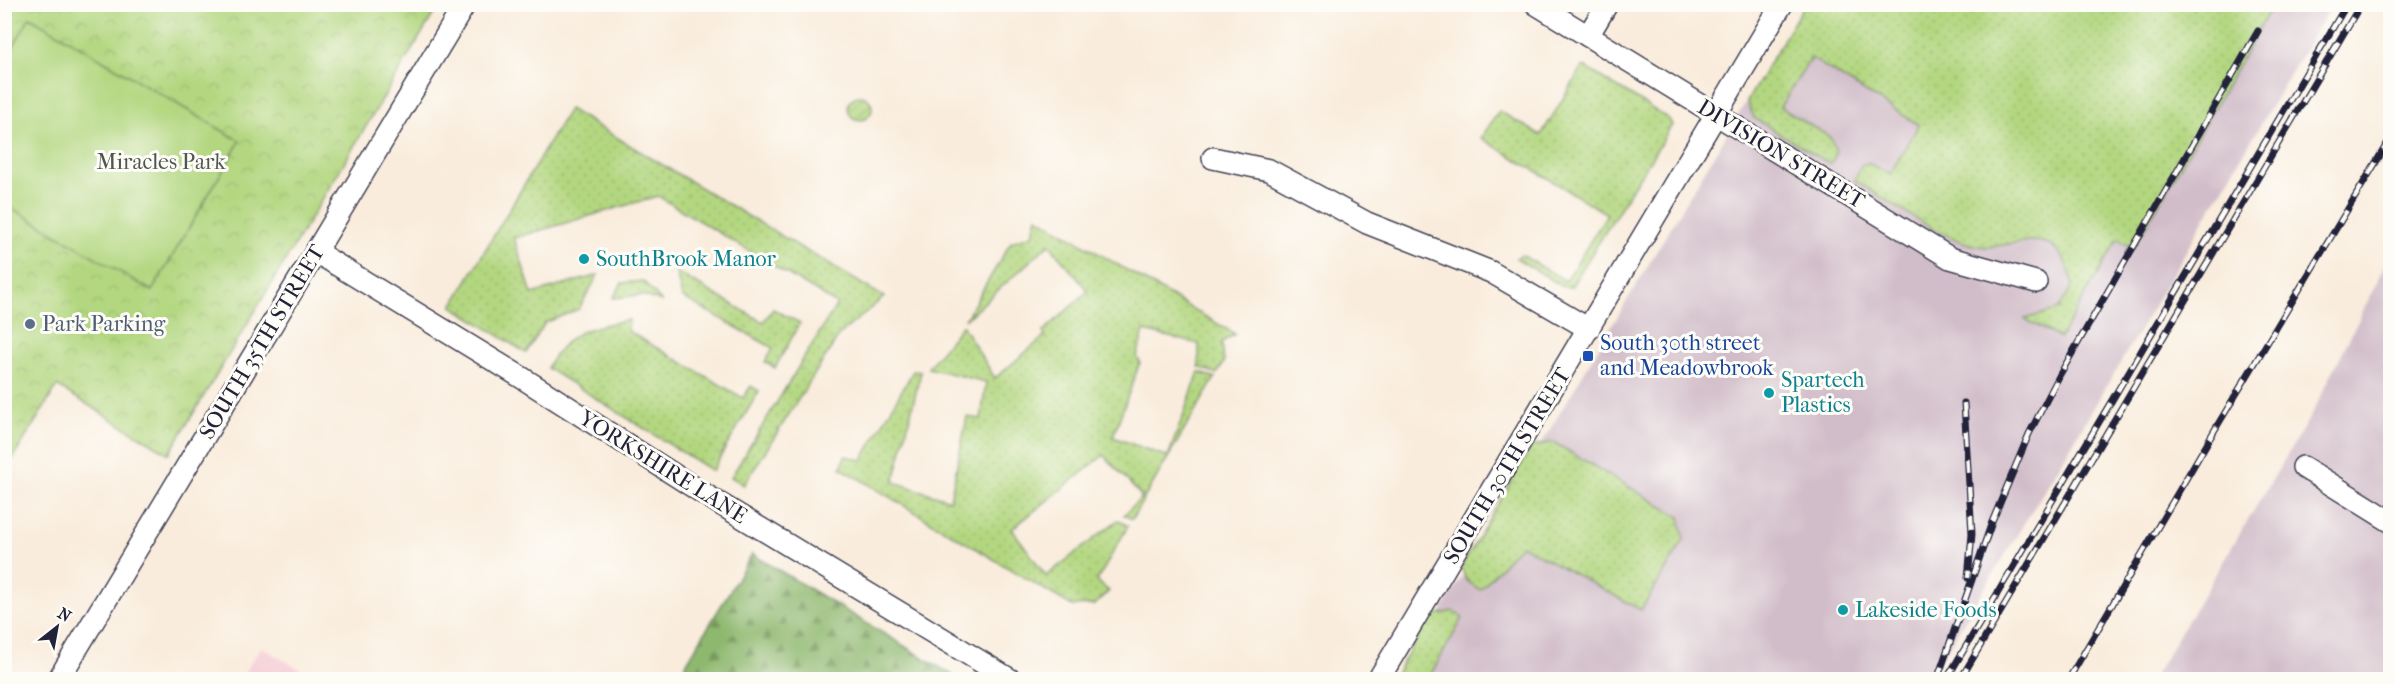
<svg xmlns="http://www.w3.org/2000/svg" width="2395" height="684" font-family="'IM FELL French Canon',serif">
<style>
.built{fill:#f6cfd7}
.industrial{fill:#d1bdc9}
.grass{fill:url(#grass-dots);stroke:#6a7c5e;stroke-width:1.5}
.forest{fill:url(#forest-firs);stroke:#586d54;stroke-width:1.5}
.park{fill:url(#park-crowns);stroke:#6a7c5e;stroke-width:1.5}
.garden{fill:url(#garden-furrows);stroke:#6a7c5e;stroke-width:1.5}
.pitch{fill:#b3d780;stroke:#6a7c5e;stroke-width:1.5}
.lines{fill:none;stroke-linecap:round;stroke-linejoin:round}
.street-casing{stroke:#424053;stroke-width:24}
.street{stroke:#fff;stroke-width:21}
.rail-casing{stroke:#22223b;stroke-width:7}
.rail{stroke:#fdfcf7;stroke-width:4.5;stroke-dasharray:14;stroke-linecap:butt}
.culture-dot{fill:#0f9aa8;stroke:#fdfcf7;stroke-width:2}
.service-dot{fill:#5c6f8a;stroke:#fdfcf7;stroke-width:2}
.transit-dot{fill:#1a4fb4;stroke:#fdfcf7;stroke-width:2}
.labels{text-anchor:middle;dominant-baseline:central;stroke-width:6;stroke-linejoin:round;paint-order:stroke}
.street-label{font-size:22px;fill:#22223b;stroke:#fdfcf7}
.park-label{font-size:22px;fill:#4e5850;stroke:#fdfcf7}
.culture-label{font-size:22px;fill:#0d838f;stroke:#fdfcf7;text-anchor:start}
.service-label{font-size:22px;fill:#4e5e75;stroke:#fdfcf7;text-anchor:start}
.transit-label{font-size:22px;fill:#164399;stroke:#fdfcf7;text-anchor:start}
</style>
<defs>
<pattern id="grass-dots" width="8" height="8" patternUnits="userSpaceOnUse" patternTransform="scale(1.5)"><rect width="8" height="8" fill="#b3d780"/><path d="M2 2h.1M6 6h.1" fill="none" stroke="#9ab870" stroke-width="1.8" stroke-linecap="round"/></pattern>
<pattern id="forest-firs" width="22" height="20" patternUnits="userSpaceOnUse" patternTransform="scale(1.5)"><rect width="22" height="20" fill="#8eb86e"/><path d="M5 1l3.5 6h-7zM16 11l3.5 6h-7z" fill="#74955c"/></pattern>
<pattern id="park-crowns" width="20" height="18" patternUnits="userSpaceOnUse" patternTransform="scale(1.5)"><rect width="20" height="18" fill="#b3d780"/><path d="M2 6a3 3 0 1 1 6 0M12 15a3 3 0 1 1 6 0" fill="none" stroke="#9ab870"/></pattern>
<pattern id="garden-furrows" width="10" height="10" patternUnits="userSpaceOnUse" patternTransform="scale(1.5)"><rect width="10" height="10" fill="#b3d780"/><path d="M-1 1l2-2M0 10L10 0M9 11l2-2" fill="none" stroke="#9ab870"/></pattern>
</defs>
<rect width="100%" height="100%" fill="#fdfcf7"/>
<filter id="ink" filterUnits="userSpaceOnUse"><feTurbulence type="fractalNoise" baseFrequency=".0167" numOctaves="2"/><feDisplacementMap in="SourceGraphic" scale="12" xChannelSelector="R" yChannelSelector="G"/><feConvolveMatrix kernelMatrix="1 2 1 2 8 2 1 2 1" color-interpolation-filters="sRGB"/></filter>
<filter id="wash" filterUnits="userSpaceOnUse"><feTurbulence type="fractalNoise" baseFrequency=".008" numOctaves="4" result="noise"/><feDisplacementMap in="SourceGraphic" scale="24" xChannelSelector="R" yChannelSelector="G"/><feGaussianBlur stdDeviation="1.35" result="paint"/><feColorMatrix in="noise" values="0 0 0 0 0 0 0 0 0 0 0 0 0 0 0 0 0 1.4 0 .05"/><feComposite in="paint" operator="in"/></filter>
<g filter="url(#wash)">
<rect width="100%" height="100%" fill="#f9ecdc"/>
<polygon class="built" points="261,647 317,679 240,679"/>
<g class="industrial">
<polygon points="1804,5 2331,5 2060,465 1929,679 1400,680"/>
<polygon points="2390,256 2390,679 2152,680 2313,412"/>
</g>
<g class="grass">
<path d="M2259,5L2269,11L2133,249L2118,239L2060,338L2025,319L2059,309L2073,285C2068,269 2065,252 2048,244C2027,234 1998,252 1972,245C1935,235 1889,201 1855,181L1861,165L1868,163L1890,174L1919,125L1811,58L1780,107L1830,137L1837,153L1830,164L1754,118L1747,101L1804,5Z"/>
<polygon points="1583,66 1669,119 1672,125 1571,287 1562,286 1516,258 1522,255 1566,281 1607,214 1481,138 1499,111 1541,135"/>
<polygon points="569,109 884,297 840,334 744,485 731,477 837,304 658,196 514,238 532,294 598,275 579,309 545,323 526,353 452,306"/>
<polygon points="1037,217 1235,334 1222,342 1224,362 1217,374 1199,367 1199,344 1144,331 1137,357 1140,362 1113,437 1168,457 1199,372 1215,378 1132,519 1124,515 1142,497 1104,455 1012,529 1046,576 1118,520 1128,526 1097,581 1109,591 1095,605 1072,606 841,468 845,456 862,460 913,371 921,372 894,482 950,500 967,417 981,419 986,382 928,368 962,325 995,378 1045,336 1043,332 1088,291 1049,244 965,320 1011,242 1032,235"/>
<polygon points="676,272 763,322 773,309 800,323 775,368 765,362 773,348 682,297"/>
<polygon points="643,281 662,302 642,295 613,298 622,283"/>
<path d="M629,320L628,331L743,398L751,386L759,391L712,471L547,368C569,329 587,328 629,320Z"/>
<polygon points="1553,442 1680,517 1684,540 1641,610 1521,545 1480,590 1466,580 1461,567 1532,446"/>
<polygon points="1453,611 1463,618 1428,679 1393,679 1430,616"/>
</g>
<polygon class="forest" points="752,554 959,679 677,679"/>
<polygon class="park" points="428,4 436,10 169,454 57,386 5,471 5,5"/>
<circle class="garden" cx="860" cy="108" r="12"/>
<polygon class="pitch" points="30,17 240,141 152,291 5,204 5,61"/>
</g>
<g filter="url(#ink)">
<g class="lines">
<defs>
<g id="street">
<polyline points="1536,4 1950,258 2036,282"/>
<polyline points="1588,36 1607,4"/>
<polyline points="1213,158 1269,170 1367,223 1491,272 1589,329"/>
<polyline points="316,252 524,379 717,502 1011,680"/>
<polyline points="2303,467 2390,521"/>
<polyline points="58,680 465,4"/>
<polyline points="1378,680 1782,4"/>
</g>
</defs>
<use href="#street" class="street-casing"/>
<use href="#street" class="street"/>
<defs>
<g id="rail">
<polyline points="1964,403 1972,534 1968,578"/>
<polyline points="1937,680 1992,522 2029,434 2059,376 2258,31"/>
<polyline points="1946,680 2347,4"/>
<polyline points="1960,680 2361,4"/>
<polyline points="2068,680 2217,426 2390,139"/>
</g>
</defs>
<use href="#rail" class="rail-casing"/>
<use href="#rail" class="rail"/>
</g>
</g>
<g class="culture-dot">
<circle cx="584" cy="259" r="6"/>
<circle cx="1769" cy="393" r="6"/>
<circle cx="1843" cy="610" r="6"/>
</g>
<circle class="service-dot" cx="30" cy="324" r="6"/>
<rect class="transit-dot" x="1582" y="350" width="12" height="12" rx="3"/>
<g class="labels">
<g class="street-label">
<text transform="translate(1781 154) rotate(31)">DIVISION STREET</text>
<text transform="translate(262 342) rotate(-59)">SOUTH 35TH STREET</text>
<text transform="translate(1507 466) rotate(-59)">SOUTH 30TH STREET</text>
<text transform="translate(663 467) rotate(32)">YORKSHIRE LANE</text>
</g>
<g class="park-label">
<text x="161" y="162">Miracles Park</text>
</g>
<g class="culture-label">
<text x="596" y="259">SouthBrook Manor</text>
<text x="1781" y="380">Spartech<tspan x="1781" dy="25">Plastics</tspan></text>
<text x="1855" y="610">Lakeside Foods</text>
</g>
<g class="service-label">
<text x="42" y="324">Park Parking</text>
</g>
<g class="transit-label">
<text x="1600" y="343">South 30th street<tspan x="1600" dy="25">and Meadowbrook</tspan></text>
</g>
</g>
<rect width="2395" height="684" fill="none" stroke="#fdfcf7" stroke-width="24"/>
<g transform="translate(57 627) rotate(31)" stroke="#fdfcf7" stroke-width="4.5" paint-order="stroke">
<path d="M0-4.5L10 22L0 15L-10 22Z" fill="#22223b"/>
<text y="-9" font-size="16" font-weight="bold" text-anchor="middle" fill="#22223b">N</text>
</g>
</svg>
